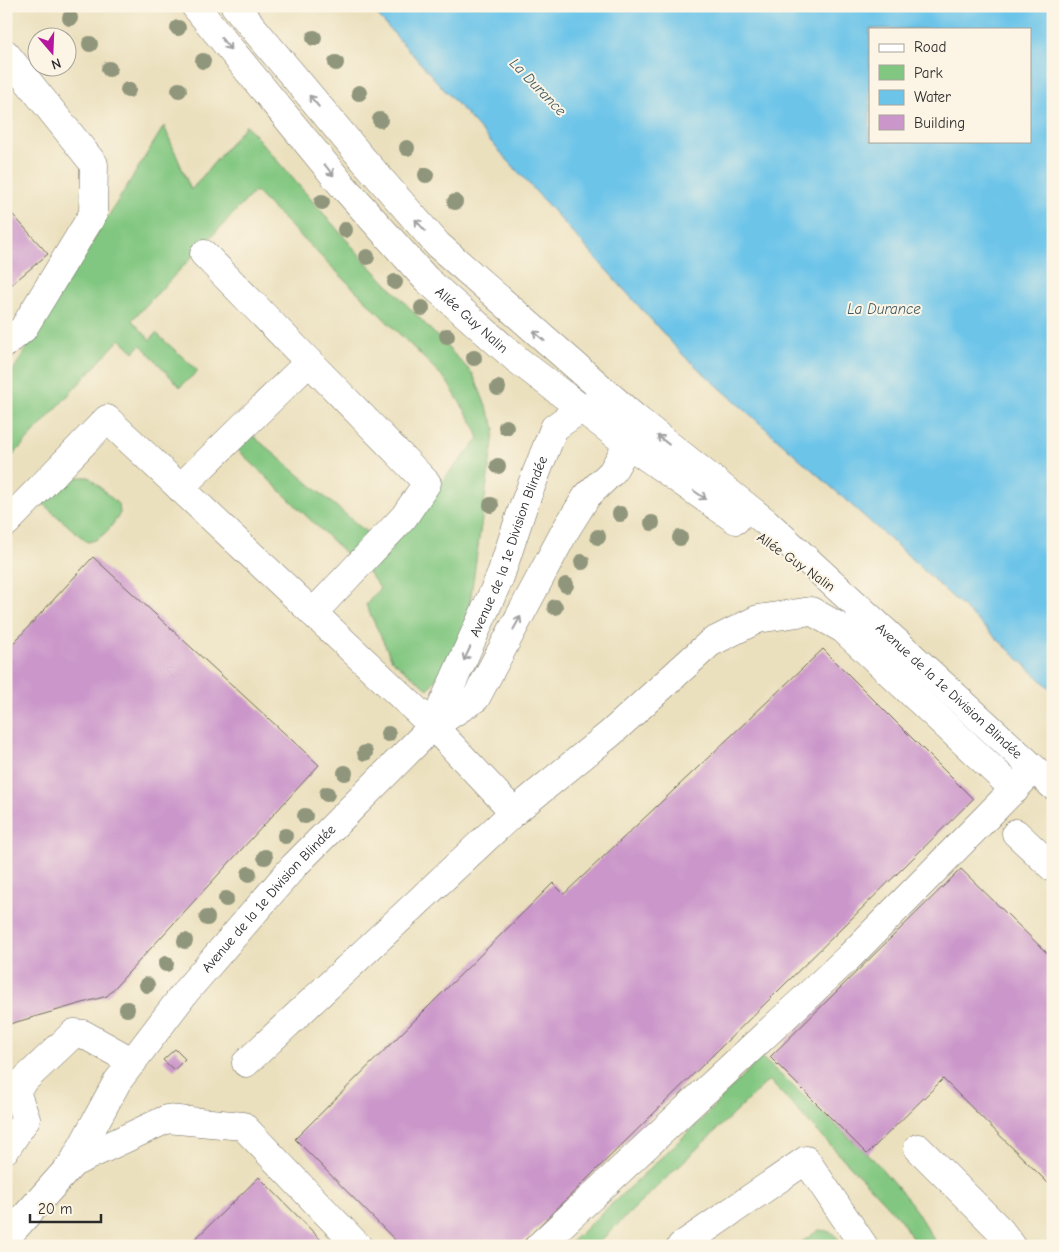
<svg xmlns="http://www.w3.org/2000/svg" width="1059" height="1252" font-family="'Comic Neue',sans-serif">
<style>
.green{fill:#82c781;stroke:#567956}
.water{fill:#6cc4e9;stroke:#4c788a;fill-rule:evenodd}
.building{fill:#cb96ca}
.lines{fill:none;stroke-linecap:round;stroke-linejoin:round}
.minor-casing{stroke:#6e6a5e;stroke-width:29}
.minor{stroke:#fff;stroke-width:28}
.tree{fill:#90967b}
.oneway{stroke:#a0a0a0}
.labels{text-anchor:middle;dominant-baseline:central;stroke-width:4;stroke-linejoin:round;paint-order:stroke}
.street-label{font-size:14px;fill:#2b2b2b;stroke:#fcf5e5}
.water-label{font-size:15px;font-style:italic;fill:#3e5964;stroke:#fcf5e5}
</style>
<rect width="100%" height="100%" fill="#fcf5e5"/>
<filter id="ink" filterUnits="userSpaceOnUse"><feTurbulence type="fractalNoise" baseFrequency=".02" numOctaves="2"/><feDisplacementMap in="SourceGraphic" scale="10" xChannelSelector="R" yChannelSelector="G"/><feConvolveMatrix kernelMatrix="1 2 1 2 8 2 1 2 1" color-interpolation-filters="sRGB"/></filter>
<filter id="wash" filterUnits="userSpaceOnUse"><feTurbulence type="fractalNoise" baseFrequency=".0096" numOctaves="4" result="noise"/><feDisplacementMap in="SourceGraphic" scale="20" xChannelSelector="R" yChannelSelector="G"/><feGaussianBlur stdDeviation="1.12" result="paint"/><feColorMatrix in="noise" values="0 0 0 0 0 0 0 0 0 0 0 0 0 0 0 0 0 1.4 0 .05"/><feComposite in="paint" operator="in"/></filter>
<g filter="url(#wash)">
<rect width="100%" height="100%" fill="#ebe0be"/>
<g class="green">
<polygon points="246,125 365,261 473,374 495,428 464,644 428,689 392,660 366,605 380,588 365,568 479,439 474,425 446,380 255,191 132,320 150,340 156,333 198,371 180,387 141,345 134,352 120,339 6,463 6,382 164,126 191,190"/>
<polygon points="246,430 371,536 350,558 232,444"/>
<path d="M77,477H89L119,505L120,513C113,525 102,541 87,542L43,504L69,479Z"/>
<polygon points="761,1057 875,1161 911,1203 938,1246 917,1246 900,1219 769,1080 595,1246 567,1246 698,1123"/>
<path d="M819,1230C832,1231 836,1234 842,1246H796Z"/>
</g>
<path class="water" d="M369,6H1053V691L903,551L681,353ZM870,29H1030V141H870Z"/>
<g id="blocks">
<g class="building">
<polygon points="6,207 48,254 6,289"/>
<polygon points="93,557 319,765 107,996 6,1025 6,651"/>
<polygon points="823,649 973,799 519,1246 401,1246 295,1139 553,883 564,894"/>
<polygon points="961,869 1053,959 1053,1188 943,1079 867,1154 770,1057"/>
<polygon points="175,1049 185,1059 174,1070 163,1060"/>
<polygon points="259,1177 327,1246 188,1246"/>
</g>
</g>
</g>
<g filter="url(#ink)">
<use href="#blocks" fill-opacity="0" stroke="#6e6a5e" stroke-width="1"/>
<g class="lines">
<defs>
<g id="minor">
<path id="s1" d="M195,6L342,185L426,279L515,358L628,444L736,520"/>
<path id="s2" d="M235,6L362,158L438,245L634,417L766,522L1053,786"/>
<polyline points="6,54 94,164 93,214 23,329 6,343"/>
<polyline points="204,254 427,483 404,517 313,613"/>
<polyline points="180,488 309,362"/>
<polyline points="6,523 107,419 433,726 514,812 246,1063"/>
<path id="s3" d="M433,726L500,577L523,507L554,428L582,408L599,405"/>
<polyline points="514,812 611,733 710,643 758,619 811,611 843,629 1015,790"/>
<polyline points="1016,833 1053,868"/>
<polyline points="6,1091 15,1089 74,1033 83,1034 133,1062"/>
<polyline points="918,1148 1000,1230 1012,1246"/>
<polyline points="6,1149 26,1119 15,1089"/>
<polyline points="73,1163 167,1119 243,1126 358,1246"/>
<path id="s4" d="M6,1238L73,1163L117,1082L187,990L294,866L433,726L476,698L565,531L587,496L612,472L628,444L634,417"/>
<polyline points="539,1246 849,957 1034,769"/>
<polyline points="681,1246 806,1160 864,1246"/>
</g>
</defs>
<use href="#minor" class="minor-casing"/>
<use href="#minor" class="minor"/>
</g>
<g class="tree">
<circle cx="70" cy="18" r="8"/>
<circle cx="178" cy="28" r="8"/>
<circle cx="314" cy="38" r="8"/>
<circle cx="90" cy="44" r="8"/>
<circle cx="203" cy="61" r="8"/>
<circle cx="336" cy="63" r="8"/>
<circle cx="109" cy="69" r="8"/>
<circle cx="128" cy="90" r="8"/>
<circle cx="179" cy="90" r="8"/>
<circle cx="359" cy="93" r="8"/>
<circle cx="380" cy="120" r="8"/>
<circle cx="407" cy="148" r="8"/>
<circle cx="426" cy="175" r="8"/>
<circle cx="322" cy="202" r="8"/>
<circle cx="455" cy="202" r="8"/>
<circle cx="345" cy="230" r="8"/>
<circle cx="367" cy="257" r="8"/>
<circle cx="395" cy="282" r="8"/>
<circle cx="422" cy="308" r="8"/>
<circle cx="447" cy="336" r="8"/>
<circle cx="474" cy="358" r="8"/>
<circle cx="498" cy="388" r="8"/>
<circle cx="506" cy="427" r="8"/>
<circle cx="498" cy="466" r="8"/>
<circle cx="491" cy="505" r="8"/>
<circle cx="620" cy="514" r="8"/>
<circle cx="652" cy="523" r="8"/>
<circle cx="598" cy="537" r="8"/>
<circle cx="680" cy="538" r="8"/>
<circle cx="582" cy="562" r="8"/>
<circle cx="566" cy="585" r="8"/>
<circle cx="555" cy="607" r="8"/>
<circle cx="388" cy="734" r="8"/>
<circle cx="365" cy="753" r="8"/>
<circle cx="345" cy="773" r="8"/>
<circle cx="327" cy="794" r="8"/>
<circle cx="305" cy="816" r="8"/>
<circle cx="285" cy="836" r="8"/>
<circle cx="265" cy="857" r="8"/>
<circle cx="249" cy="874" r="8"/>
<circle cx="226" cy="899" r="8"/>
<circle cx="207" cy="918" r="8"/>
<circle cx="185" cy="941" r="8"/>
<circle cx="166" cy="964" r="8"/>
<circle cx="147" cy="985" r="8"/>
<circle cx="127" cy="1009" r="8"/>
</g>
<defs><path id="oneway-shaft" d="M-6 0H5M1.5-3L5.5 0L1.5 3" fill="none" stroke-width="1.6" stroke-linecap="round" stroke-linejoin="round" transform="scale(1.25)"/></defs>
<g class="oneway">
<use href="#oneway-shaft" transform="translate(226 44) rotate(51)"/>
<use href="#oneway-shaft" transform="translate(314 101) rotate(-130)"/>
<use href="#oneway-shaft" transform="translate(329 170) rotate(51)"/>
<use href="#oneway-shaft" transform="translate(420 225) rotate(-131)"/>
<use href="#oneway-shaft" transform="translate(539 336) rotate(-139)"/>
<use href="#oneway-shaft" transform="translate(663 440) rotate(-142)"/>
<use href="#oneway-shaft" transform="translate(700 495) rotate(35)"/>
<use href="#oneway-shaft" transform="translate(517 623) rotate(-61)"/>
<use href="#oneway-shaft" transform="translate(467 654) rotate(115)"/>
</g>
</g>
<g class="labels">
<g class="street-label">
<text stroke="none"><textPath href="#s1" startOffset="419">Allée Guy Nalin</textPath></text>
<text stroke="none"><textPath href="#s3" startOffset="195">Avenue de la 1e Division Blindée</textPath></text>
<text transform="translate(796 562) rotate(35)">Allée Guy Nalin</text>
<text stroke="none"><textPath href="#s2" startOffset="992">Avenue de la 1e Division Blindée</textPath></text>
<text stroke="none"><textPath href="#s4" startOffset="431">Avenue de la 1e Division Blindée</textPath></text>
</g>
<g class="water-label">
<text transform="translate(538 87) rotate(46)">La Durance</text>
<text x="884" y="309">La Durance</text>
</g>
</g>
<rect width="1059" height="1252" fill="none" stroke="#fcf5e5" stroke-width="25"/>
<rect x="869" y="28" width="162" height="115" fill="#fcf5e5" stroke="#a8a49b"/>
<rect x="879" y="44" width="25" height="8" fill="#ffffff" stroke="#a8a49b"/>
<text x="914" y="52" font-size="15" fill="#2b2b2b">Road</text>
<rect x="879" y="65" width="25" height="15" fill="#82c781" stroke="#a8a49b"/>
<text x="914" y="78" font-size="15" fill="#2b2b2b">Park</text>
<rect x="879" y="90" width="25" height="15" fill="#6cc4e9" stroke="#a8a49b"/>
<text x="914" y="102" font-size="15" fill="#2b2b2b">Water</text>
<rect x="879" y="115" width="25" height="15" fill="#cb96ca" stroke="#a8a49b"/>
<text x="914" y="128" font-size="15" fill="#2b2b2b">Building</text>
<g transform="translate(52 52) rotate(161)"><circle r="24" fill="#fcf5e5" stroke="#a8a49b"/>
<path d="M0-4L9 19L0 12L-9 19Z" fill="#b5179e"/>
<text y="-8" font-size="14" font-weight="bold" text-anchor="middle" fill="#2b2b2b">N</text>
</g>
<path d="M30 1214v8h71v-8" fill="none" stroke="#2b2b2b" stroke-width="2.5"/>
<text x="38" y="1214" font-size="15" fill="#2b2b2b" stroke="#fcf5e5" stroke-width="4" paint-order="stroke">20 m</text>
</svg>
